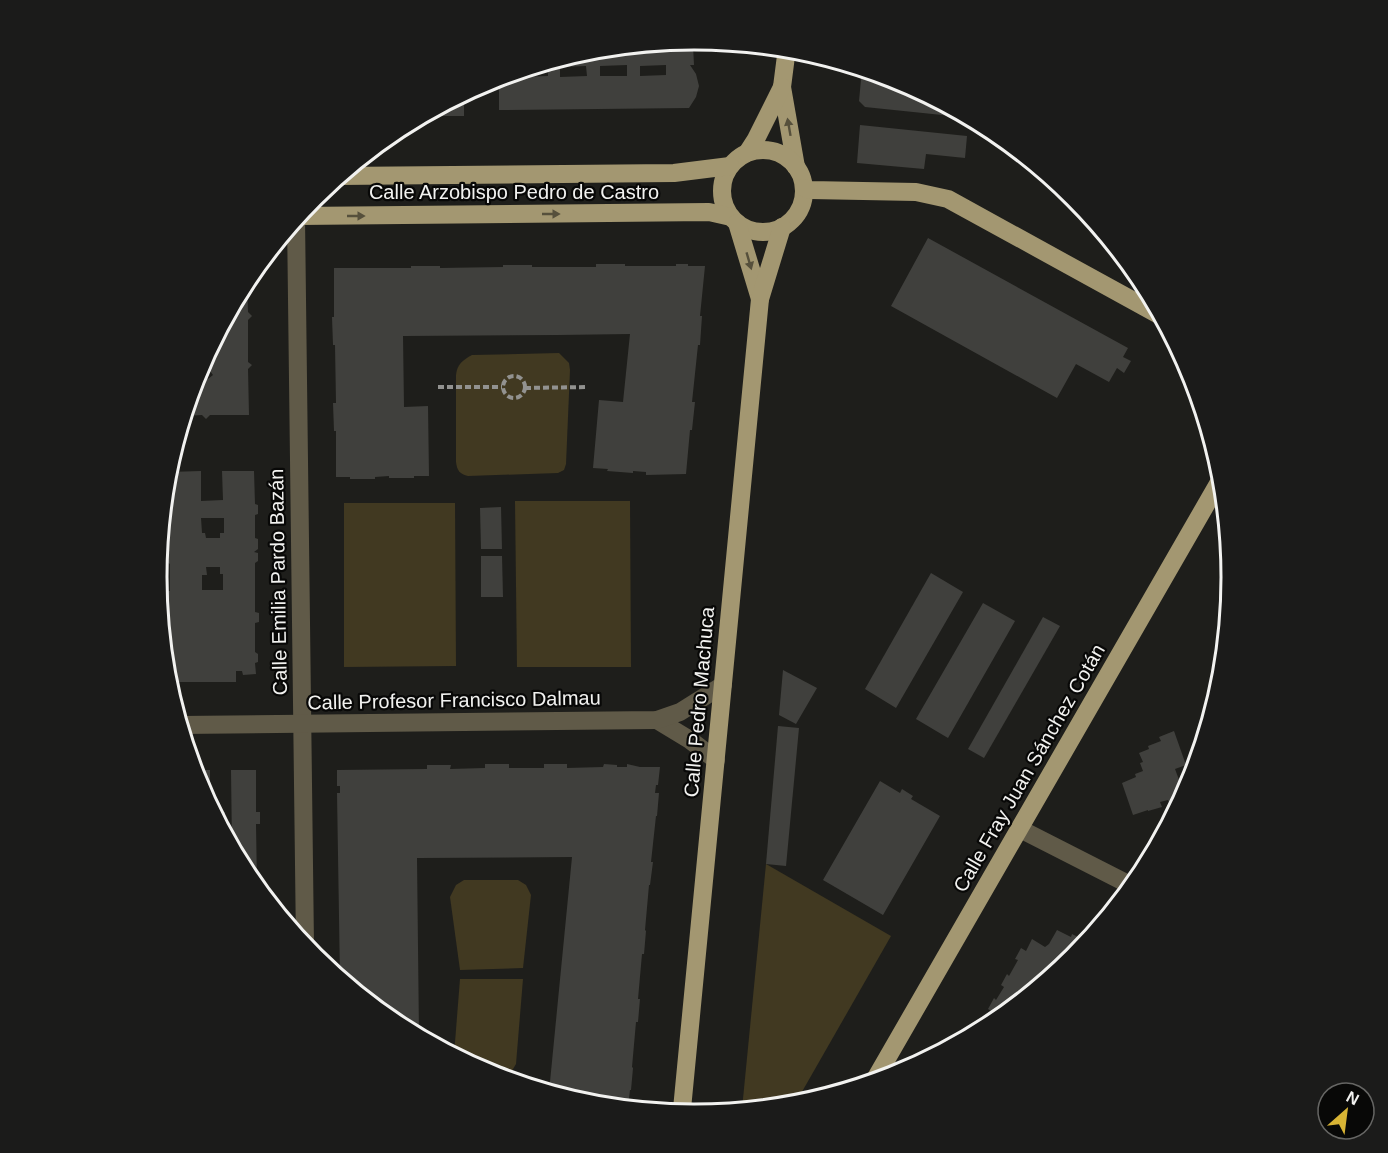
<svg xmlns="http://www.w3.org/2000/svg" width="1388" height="1153" font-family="Arial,sans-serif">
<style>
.green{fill:#413921}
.building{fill:#40403d;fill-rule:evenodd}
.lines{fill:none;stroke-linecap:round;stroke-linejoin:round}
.path{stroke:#929290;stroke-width:4;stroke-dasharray:6 3;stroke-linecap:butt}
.minor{stroke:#605a48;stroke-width:18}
.major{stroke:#a39771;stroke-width:18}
.oneway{fill:#56503c}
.labels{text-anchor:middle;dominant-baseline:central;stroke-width:4.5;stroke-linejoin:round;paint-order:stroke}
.street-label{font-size:20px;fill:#f2f2f0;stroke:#080807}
.rim{fill:none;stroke:#f2f2f0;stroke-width:3}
</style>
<rect width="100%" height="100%" fill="#1e1e1b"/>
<g class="green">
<path d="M559,353L569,363L570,370L566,464L564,470L558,473L468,476C460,474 457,471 456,462V375C457,364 463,360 472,355Z"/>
<polygon points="515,501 630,501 631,667 517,667"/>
<polygon points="344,503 455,503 456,666 344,667"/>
<polygon points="766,864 891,936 795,1104 742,1109"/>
<polygon points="464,880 518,880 526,885 531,895 523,968 460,970 450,897 456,885"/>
<polygon points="460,979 523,979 516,1064 510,1074 503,1078 488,1073 454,1055"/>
</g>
<g class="building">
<path d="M694,39L702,40V41L689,42V45H693L694,65H690L696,74L699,86L696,97L689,108L499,110V77L521,70V77L548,76V66H535L589,49ZM627,65V76H600V66ZM666,65V75L640,76V66ZM586,66L587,76L560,77V67Z"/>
<polygon points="862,69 900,80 971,118 865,107 859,101"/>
<polygon points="464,93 464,116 420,116 441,105"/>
<polygon points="860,125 967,136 965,158 926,154 924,169 857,163"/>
<polygon points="928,238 1128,348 1123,357 1131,361 1124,373 1117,368 1109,382 1076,364 1057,398 891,306"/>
<polygon points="596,264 625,264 625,266 676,266 676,264 688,264 688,266 705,266 700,316 702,316 700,345 698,345 692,402 695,402 692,430 690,430 686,474 646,475 646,472 633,471 633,473 607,471 608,469 593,468 599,400 623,402 630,334 558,335 403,336 404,407 428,406 429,476 414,476 414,478 389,478 389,476 375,477 375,479 350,479 350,477 336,477 336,431 334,431 333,403 336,403 335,345 333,345 332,317 334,317 334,268 411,268 411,266 440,266 440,268 503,267 503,265 532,265 532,267 596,267"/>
<polygon points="247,278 248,312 252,316 248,320 248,362 252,365 248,369 249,415 210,415 206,419 202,415 184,416 196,376 205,376 208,379 213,375 210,371 209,348"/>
<path d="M201,471V501L223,500L222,471H254L255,504L258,505V514L255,515V538L258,539V549L254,552L258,553V561L255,563V612L259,613V622L255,623V652L258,654V662L255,663L256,674L243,675L242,671H236V682H167L158,591H170V564L167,562V553L170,552L167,551L166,542L169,540V517L166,516V507L170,505L169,472ZM201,518H224V533H220V538H206L205,533H202ZM206,567H220V574H223V590H202V575H207Z"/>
<polygon points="501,507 502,549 481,549 480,508"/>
<polygon points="481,556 502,556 503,597 481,597"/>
<polygon points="931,573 963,592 896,708 865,689"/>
<polygon points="1230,593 1227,618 1219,614"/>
<polygon points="983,603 1015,621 948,738 916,719"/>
<polygon points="1043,617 1060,626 984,758 968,749"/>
<polygon points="783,670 817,688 796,724 779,715"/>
<polygon points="778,726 799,728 786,866 766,864"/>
<polygon points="1174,731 1186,765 1175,769 1182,788 1189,785 1173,814 1168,800 1160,802 1162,807 1148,811 1148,810 1133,815 1122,783 1136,777 1135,774 1143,771 1140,763 1143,762 1139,753 1149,749 1148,746 1161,741 1159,737"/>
<polygon points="485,764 509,764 509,768 544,768 544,764 567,764 567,768 603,767 604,764 617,765 617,767 627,767 627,764 640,767 660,767 658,785 656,785 655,793 659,793 657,816 656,816 651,862 653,862 650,885 649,885 645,930 646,931 644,954 642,954 638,999 640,999 638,1022 636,1022 632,1067 633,1068 631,1090 630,1090 628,1107 589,1104 549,1092 572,857 417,858 419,1036 395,1023 340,978 337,793 340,793 340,786 337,786 337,770 427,769 427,765 451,765 450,769 485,768"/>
<polygon points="194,770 210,770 210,794 214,794 214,802 208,803 197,782"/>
<polygon points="231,770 256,770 256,812 260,812 260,824 256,824 257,887 247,875 232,847"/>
<polygon points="880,781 900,793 902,789 913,796 911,799 940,816 883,915 823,880"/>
<polygon points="213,812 225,812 225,824 220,825"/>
<polygon points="1057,930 1071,937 1072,934 1084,940 1082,942 1085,944 1074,957 992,1024 974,1033 979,1026 982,1028 991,1011 988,1009 994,998 996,1000 1004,987 1001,985 1007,974 1009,976 1018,960 1015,959 1021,948 1026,951 1032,939 1045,947 1049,944"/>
</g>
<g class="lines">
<g class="path">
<circle cx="514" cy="387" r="11"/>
<polyline points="438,387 502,387"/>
<polyline points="525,388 588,387"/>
</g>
<g class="minor">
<polyline points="296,218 305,945"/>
<polyline points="657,720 690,740 716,760"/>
<polyline points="180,725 657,720 680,712 723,685"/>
<polyline points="1020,829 1132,886"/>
</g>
<g class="major">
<polyline points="787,48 782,87 796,167"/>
<circle cx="763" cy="191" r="41"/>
<polyline points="747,153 756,139 782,87"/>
<polyline points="338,176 674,173 730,166"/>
<polyline points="804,188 810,190 916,192 948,199 1161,316"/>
<polyline points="298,216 709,212 731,217"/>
<polyline points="737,223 760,299"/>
<polyline points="874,1081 1222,477"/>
<polyline points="680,1113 682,1109 760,299 782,227"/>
</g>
</g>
<defs><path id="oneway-solid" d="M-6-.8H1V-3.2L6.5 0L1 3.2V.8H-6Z" transform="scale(1.5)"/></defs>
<g class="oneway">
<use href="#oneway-solid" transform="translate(789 127) rotate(-100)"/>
<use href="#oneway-solid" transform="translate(551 214)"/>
<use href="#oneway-solid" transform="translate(356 216)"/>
<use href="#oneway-solid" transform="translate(749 261) rotate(74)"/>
</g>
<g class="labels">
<g class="street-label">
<text x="514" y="192">Calle Arzobispo Pedro de Castro</text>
<text transform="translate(278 582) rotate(-91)">Calle Emilia Pardo Bazán</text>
<text transform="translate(454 700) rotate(-1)">Calle Profesor Francisco Dalmau</text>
<text transform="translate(699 702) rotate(-85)">Calle Pedro Machuca</text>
<text transform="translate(1029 768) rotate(-60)">Calle Fray Juan Sánchez Cotán</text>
</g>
</g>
<path d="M0 0H1388V1153H0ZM167 577a527 527 0 1 1 1054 0a527 527 0 1 1-1054 0Z" fill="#1b1b1a" fill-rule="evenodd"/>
<path class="rim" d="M167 577a527 527 0 1 1 1054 0a527 527 0 1 1-1054 0Z"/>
<g transform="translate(1346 1111) rotate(28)"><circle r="28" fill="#080807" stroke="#666664" stroke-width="1.5"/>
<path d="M0-4.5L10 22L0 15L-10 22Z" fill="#d8b434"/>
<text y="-9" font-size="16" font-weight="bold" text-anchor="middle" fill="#f2f2f0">N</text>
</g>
</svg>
